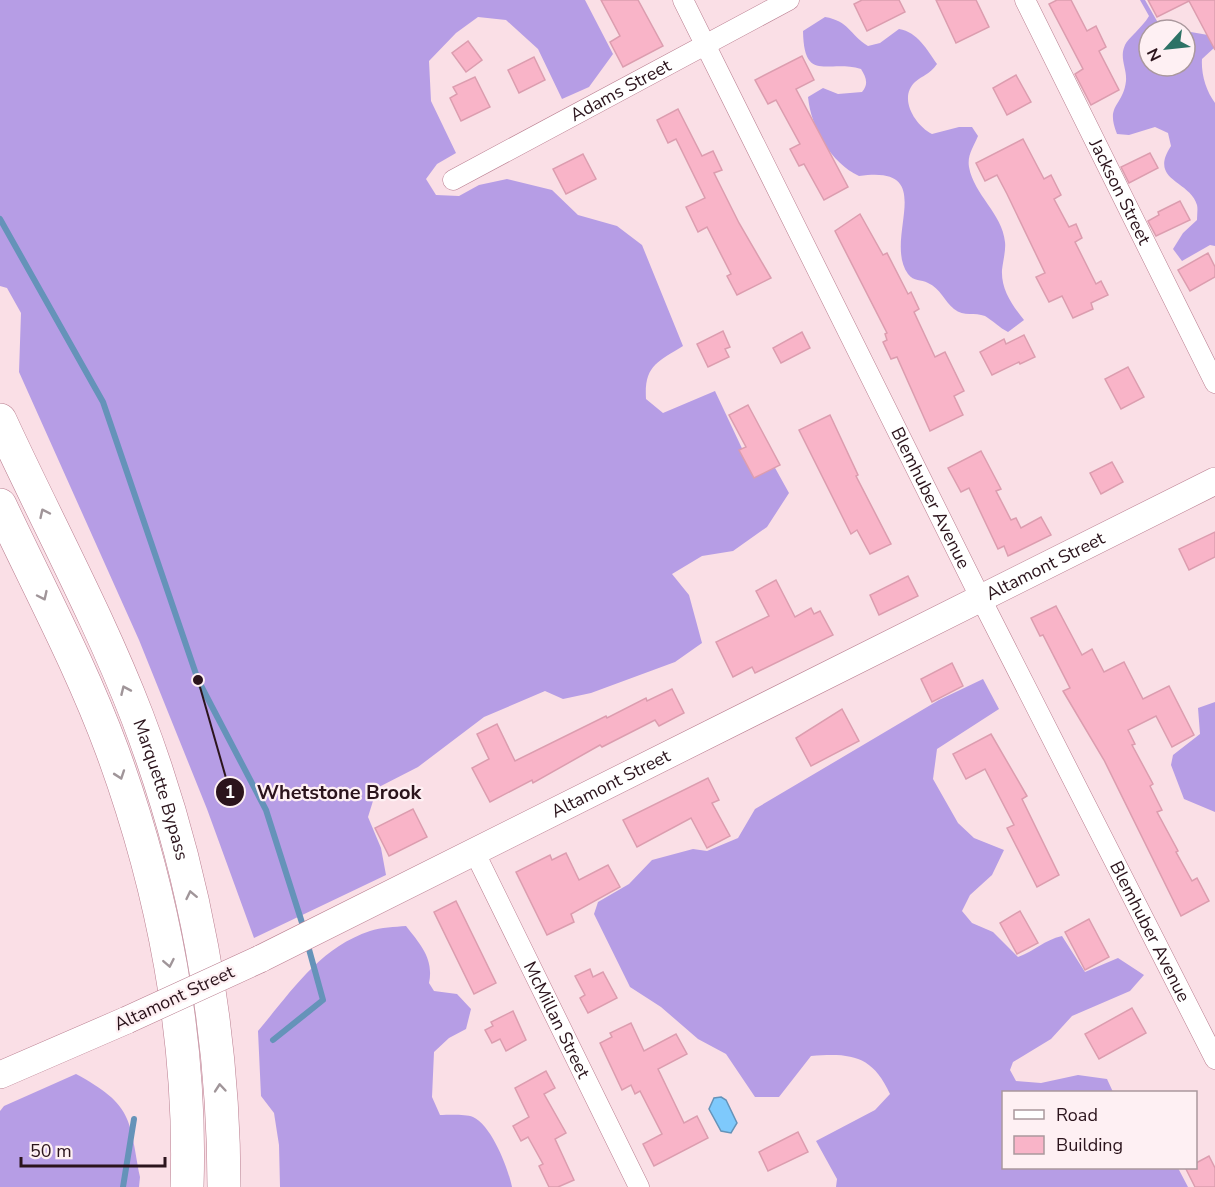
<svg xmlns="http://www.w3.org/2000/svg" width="1215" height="1187" font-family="'Nunito Sans',sans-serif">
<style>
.forest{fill:#b69de5}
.water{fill:#7ec9fc;stroke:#6593b9;stroke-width:1.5}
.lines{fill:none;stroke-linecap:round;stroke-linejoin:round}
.stream{stroke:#6593b9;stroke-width:6}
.building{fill:#f9b4c8;stroke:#dc9daf;stroke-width:1.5}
.street-casing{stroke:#b97d8f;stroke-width:21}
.secondary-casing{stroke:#b97d8f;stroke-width:28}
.highway-casing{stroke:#b97d8f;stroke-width:34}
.street{stroke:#fff;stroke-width:20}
.secondary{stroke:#fff;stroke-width:27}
.highway{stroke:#fff;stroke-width:33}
.secondary-bridge-casing{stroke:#b97d8f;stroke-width:28;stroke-linecap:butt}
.secondary-bridge{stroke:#fff;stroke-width:27}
.oneway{stroke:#a09599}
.labels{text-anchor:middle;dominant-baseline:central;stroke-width:4.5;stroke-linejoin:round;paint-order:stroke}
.street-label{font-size:18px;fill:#2b141c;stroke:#fef0f3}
.leader{fill:none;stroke:#2b141c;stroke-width:2}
.callout-dot{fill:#2b141c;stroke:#fef0f3;stroke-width:2}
.mark-label{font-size:18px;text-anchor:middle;font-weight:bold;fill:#fff}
.callout-label{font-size:20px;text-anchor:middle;font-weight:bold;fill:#2b141c;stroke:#fef0f3;stroke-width:4.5;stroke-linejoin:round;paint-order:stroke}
</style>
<rect width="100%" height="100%" fill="#fadfe6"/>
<g class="forest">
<path d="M0,0H585L613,54L589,87L562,99L538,49L506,20L478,17L456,33L429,61L431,101L456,153L437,164L426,179L436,195L459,196L479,185L507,179L552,190L578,215L617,226L642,245L683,346C657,362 644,366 646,399L663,413L715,391L747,459L774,466L789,493L767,527L733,551L702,556L672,574L689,595L702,643L675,662L591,693L563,699L545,691L484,717L418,767L377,788L368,817L381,848L386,875L254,938L207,809L139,640L19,372L21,313L7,288L0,286Z"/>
<path d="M1140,0H1145L1157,21L1183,30H1149V66H1185V31L1208,35L1215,47L1202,59C1201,74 1206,91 1215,103V246L1210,245L1182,261L1173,249L1183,233L1197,220C1197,215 1198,209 1197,205C1190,180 1148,181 1171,146L1168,133L1155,127L1129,135L1117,134C1105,104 1123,107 1126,81C1127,68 1119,58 1125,45C1128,38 1142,28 1149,16Z"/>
<path d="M825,17C849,21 849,34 868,46L880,43L899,29C918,32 927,50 937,64C929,75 923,75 915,82C898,98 915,125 932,134L959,127H972L978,136C974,146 967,155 969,167C974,195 1002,213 1005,242C1006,250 1003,261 1002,270C1001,289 1012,305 1024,320L1008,332C1000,328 992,320 985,316C975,312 964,317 954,309C945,302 940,288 928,283C921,279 914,282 908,274C882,238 941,164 859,176C831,163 811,128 808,97L823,88L838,94L862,92C869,84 866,77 861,69C827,59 804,84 803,31Z"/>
<path d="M983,679L999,709L937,749L933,779L958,823L974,838L1004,850L992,875L970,895L962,911L972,923L993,932L1018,957C1035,951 1044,940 1062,936L1085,972L1118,958L1144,975L1130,991L1072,1016L1051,1039L1013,1062L1010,1070L1016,1081L1041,1083L1078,1075L1107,1079L1113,1092H1004V1168H1178L1188,1187H836L837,1179L816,1141L875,1110L890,1094C872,1055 851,1053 811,1056L779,1097H755L726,1054L698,1039L661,1007L630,987L594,914L598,902L629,884L652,860L693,849L707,851L738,838L755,809L939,700Z"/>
<polygon points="1215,702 1215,812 1184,799 1171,765 1173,755 1200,734 1198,708"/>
<path d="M406,926C421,945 434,959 429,983L434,991L457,994L471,1009L466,1029L449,1038L434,1052L432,1097L440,1115C449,1115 465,1114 473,1117C492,1126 508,1168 512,1187H280L279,1145L274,1113L261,1096L258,1031C291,992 319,948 370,931C381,927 395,927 406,926Z"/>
<path d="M76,1074C133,1105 129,1118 140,1177L139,1187H0V1111L4,1106Z"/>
</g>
<polygon class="water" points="721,1097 726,1100 737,1123 731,1133 721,1131 709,1109 714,1098"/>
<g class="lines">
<g class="stream">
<polyline points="0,219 103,402 198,680 266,810 304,929"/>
<polyline points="273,1040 323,1000 307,942"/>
<polyline points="123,1187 134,1119"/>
</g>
</g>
<g class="building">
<polygon points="601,0 638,0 663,46 623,67 610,42 620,36"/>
<polygon points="862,0 899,0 905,12 867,31 854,4"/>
<polygon points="936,0 976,0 989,27 956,43"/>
<polygon points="1057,0 1071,0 1087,31 1096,26 1106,47 1099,51 1119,90 1091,105 1075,74 1083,69 1049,4"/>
<polygon points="1148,0 1215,0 1215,50 1189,1 1157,17"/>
<polygon points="468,41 482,60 466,72 452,53"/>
<polygon points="802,56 814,80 796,89 848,187 824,200 804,164 799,166 790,149 800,144 776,100 768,104 755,80"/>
<polygon points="534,57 545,80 519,93 508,70"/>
<polygon points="1016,75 1031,102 1007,115 993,88"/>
<polygon points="475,77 490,107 461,121 450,98 457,94 453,87"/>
<polygon points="678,109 702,156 713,151 722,170 714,173 739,223 771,278 737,295 727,276 731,274 707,227 698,232 686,207 705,198 676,139 668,143 657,120"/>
<polygon points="1023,139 1044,179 1051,175 1061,195 1054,199 1069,227 1076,224 1082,238 1075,242 1096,284 1101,281 1108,295 1091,303 1093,309 1073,318 1062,296 1049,302 1036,277 1045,273 1007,194 997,175 985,181 976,163"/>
<polygon points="1150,153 1158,168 1129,183 1121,167"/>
<polygon points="583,154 596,179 566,194 553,169"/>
<polygon points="1180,201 1190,220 1156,236 1148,221 1159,215 1158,212"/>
<polygon points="860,214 883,255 887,253 908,294 911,292 919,309 914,312 935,357 945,352 964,391 954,396 963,415 930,431 897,357 891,359 883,342 887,340 885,334 887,333 835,231"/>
<polygon points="1208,253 1215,267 1215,277 1190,291 1178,270"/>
<polygon points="723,331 730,347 725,349 729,357 708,367 697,344"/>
<polygon points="802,332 810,348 781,363 773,348"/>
<polygon points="1024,335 1035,357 1020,364 1019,362 992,375 980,352 1004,339 1006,344"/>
<polygon points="1128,367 1144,397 1121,409 1105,379"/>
<polygon points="748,405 780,465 754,478 739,450 746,447 729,415"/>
<polygon points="830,415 858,475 856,476 891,544 870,554 857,530 851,534 799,430"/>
<polygon points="981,451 1001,489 996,491 1011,520 1016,518 1021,528 1041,517 1051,535 1008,556 1004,546 998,549 969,488 961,492 948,468"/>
<polygon points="1112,462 1123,482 1101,494 1090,473"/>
<polygon points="1215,532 1215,557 1189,570 1179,549"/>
<polygon points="908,576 918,596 879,615 870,595"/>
<polygon points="776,580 795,617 811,608 814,614 820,611 833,635 755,673 752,667 733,677 716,642 769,616 756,591"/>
<polygon points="1056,606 1082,655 1092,649 1104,672 1124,662 1143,699 1169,686 1194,735 1172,747 1156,716 1128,730 1135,744 1132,745 1153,784 1150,786 1162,810 1157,812 1178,851 1176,852 1192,881 1197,878 1209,901 1181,916 1104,760 1063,691 1070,688 1043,635 1040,636 1031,618"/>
<polygon points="952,663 963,686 932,702 921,679"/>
<polygon points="672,689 684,713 659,726 655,720 602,747 600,745 533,783 532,780 490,802 472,768 489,759 477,734 497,724 515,761 606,716 607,718 646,698 647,701"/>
<polygon points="842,709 859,741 811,766 796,738"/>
<polygon points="991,734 1027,796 1022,799 1059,875 1037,887 1007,828 1014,825 985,769 966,779 953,754"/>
<polygon points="708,778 719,800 712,803 730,836 707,848 691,818 637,847 623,820"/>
<polygon points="413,809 427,837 389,856 375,828"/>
<polygon points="566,853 579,880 608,865 620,887 571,914 574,922 547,935 516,872 550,855 552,860"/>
<polygon points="456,901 496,983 474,994 434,912"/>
<polygon points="1020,911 1038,943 1017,954 1000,923"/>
<polygon points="1089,919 1109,957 1085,970 1065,932"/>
<polygon points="590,969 593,977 603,972 617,998 588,1013 580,998 585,995 575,976"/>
<polygon points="1132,1008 1146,1033 1099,1059 1085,1034"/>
<polygon points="513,1011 526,1040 506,1051 500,1039 492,1043 485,1030 493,1026 491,1022"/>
<polygon points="631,1023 644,1051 676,1034 687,1054 658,1069 684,1123 697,1116 708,1138 654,1166 643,1144 662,1134 640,1091 635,1094 631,1085 622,1090 600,1043 612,1037 610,1033"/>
<polygon points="546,1071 555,1088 544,1094 566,1133 555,1139 574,1180 558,1187 549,1187 539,1166 543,1164 528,1137 521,1141 513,1126 529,1117 515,1088"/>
<polygon points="798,1132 808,1152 768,1171 759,1152"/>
<polygon points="1209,1156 1215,1168 1215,1187 1195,1187 1185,1167 1196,1167 1196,1163"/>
</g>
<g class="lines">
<defs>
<g id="street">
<path id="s1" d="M683,0L974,585L1215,1059"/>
<path id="s2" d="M1025,0L1215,383"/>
<path id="s3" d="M453,180L789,0"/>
<path id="s4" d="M474,851L639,1187"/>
</g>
<g id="secondary">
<path id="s5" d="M260,959L1215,481"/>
<polyline points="0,1075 127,1020"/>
</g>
<g id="highway">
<path id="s6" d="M0,420C45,518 98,615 137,716C194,865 224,1028 224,1187"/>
<path d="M0,505C38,586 81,666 112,750C163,889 192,1039 187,1187"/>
</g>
</defs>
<use href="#street" class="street-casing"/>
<use href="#secondary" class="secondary-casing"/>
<use href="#highway" class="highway-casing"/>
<use href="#street" class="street"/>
<use href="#secondary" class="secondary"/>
<use href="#highway" class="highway"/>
<defs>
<polyline id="secondary-bridge" points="127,1020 260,959"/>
</defs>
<use href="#secondary-bridge" class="secondary-bridge-casing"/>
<use href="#secondary-bridge" class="secondary-bridge"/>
</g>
<defs><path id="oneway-chevron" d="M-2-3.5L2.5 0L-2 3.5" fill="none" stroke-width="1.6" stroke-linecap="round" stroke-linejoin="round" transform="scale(1.5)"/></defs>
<g class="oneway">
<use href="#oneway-chevron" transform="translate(44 513) rotate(-115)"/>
<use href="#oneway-chevron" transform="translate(43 596) rotate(65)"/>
<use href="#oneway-chevron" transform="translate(125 690) rotate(-114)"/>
<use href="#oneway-chevron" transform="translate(120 775) rotate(71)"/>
<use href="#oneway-chevron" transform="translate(191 895) rotate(-102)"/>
<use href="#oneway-chevron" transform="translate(169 963) rotate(79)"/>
<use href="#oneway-chevron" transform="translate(220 1088) rotate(-95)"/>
</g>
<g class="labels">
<g class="street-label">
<text stroke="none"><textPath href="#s3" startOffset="190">Adams Street</textPath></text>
<text stroke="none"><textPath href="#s2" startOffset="214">Jackson Street</textPath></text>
<text stroke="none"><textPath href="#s1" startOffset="556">Blemhuber Avenue</textPath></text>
<text stroke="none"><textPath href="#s5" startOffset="878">Altamont Street</textPath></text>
<text stroke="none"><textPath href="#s5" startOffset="392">Altamont Street</textPath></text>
<text stroke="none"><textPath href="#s6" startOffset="404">Marquette Bypass</textPath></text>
<text stroke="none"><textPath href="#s1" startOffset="1042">Blemhuber Avenue</textPath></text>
<text transform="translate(174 998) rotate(-25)">Altamont Street</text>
<text stroke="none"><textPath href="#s4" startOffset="188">McMillan Street</textPath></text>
</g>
</g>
<path class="leader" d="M198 680L230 792"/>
<g class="callout-dot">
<circle cx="198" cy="680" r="6"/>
<circle cx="230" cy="792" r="15"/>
</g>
<g class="mark-label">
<text x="230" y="798">1</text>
</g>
<g class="callout-label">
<text x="339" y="799">Whetstone Brook</text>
</g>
<rect x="1002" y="1091" width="195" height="78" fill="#fef0f3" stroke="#aa989d" stroke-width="1.5"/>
<rect x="1014" y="1110" width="30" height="9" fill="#ffffff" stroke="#aa989d" stroke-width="1.5"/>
<text x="1056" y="1121" font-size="18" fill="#2b141c">Road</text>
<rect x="1014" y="1136" width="30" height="18" fill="#f9b4c8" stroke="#aa989d" stroke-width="1.5"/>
<text x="1056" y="1151" font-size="18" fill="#2b141c">Building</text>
<g transform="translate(1167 48) rotate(243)"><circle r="28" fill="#fef0f3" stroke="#aa989d" stroke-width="1.5"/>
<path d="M0-4.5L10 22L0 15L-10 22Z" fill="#2d7266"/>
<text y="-9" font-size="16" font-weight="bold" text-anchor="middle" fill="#2b141c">N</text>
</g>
<path d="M21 1157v9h144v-9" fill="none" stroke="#2b141c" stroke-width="3"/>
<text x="30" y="1157" font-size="18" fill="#2b141c" stroke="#fef0f3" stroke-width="4.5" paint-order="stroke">50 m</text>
</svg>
